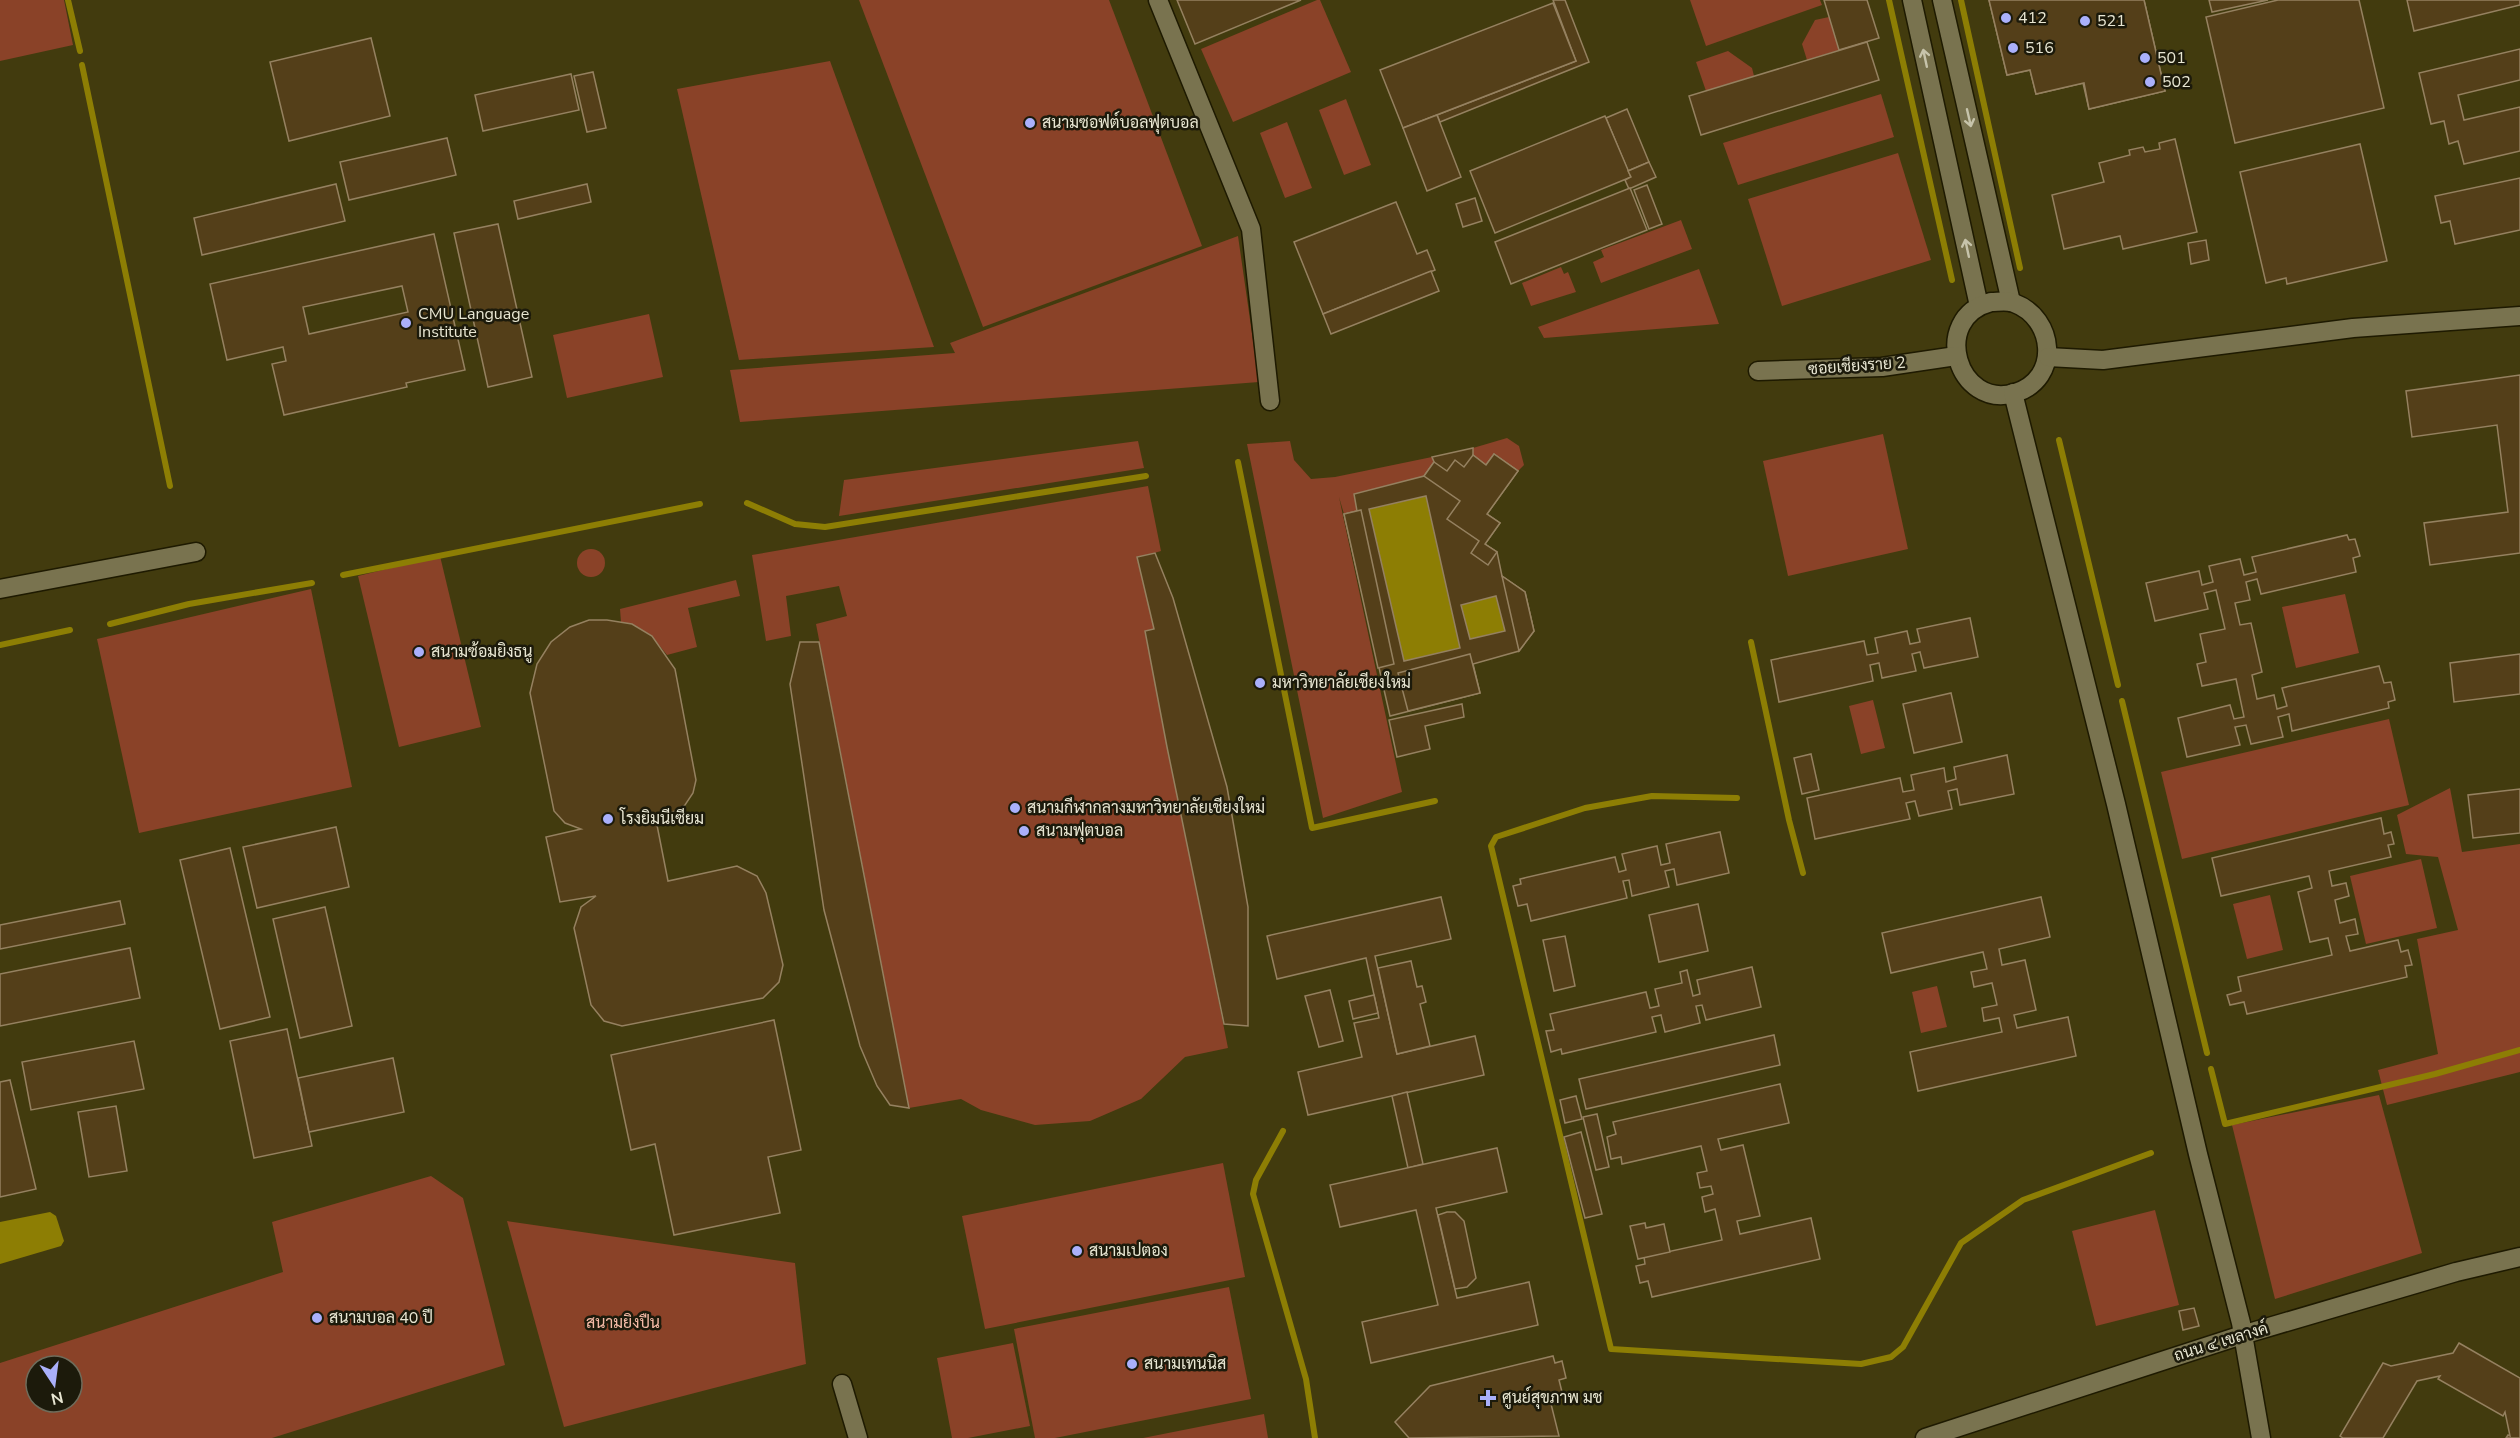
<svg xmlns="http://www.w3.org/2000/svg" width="2520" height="1438" font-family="'Nunito Sans',Sarabun,sans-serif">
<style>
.built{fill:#423b0e;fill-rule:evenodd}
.green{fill:#8a4228;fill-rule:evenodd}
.water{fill:#8d7e04}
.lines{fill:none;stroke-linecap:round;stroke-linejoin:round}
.stream{stroke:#8d7e04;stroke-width:6}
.building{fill:#543f19;stroke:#958160;stroke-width:1.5;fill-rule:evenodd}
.minor-casing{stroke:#1e1a01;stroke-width:21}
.minor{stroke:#79734f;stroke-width:18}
.oneway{stroke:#c7c4ab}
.poi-dot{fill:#aab0fb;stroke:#1c1a0b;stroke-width:2}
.labels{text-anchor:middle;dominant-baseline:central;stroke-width:5;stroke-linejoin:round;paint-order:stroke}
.poi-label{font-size:16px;fill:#e8e6d2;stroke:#1c1a0b;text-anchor:start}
.street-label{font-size:16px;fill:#e8e6d2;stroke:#1c1a0b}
.park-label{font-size:16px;fill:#f5bba7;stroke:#1c1a0b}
</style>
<rect width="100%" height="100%" fill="#38320f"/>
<path class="built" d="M0,0H2520V1438H0ZM36,1366H72V1402H36Z"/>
<g class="green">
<polygon points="0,0 64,0 73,45 0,61"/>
<polygon points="859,0 1109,0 1202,246 983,327"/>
<polygon points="1317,0 1320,0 1351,72 1233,122 1201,49"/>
<polygon points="1690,0 1820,0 1822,5 1706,46"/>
<polygon points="1829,17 1839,50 1807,60 1802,44 1815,20"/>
<polygon points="1728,51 1752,68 1754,76 1706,91 1696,62"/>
<polygon points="830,61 934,347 739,360 677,89"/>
<polygon points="1881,94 1894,137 1738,185 1723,143"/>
<polygon points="1346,99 1371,165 1344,175 1319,110"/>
<polygon points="1287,122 1312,188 1285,198 1260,133"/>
<polygon points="1898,153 1931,260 1782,306 1748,199"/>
<polygon points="1681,220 1692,249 1601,283 1593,262 1604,257 1601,250"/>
<polygon points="1238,236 1259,382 740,422 730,370 955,353 950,343"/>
<polygon points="1561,267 1564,274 1568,272 1576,292 1531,306 1522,283"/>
<polygon points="1699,269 1719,324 1544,338 1538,327"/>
<polygon points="649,314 663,377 567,398 553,335"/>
<polygon points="1883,434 1908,549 1788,576 1763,461"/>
<polygon points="1507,438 1519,446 1524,465 1518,471 1494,454 1486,465 1473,455 1473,448"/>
<polygon points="1138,441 1144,468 839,516 844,480"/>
<polygon points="1290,441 1294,460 1311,479 1335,477 1432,457 1434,462 1424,476 1354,494 1357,511 1344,514 1339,497 1402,792 1323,818 1247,444"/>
<polygon points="1148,486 1161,551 1137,558 1154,629 1145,631 1228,1048 1185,1057 1141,1099 1090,1121 1035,1125 981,1110 961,1099 909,1108 816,624 847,616 839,586 786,596 791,636 766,641 752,555"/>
<circle cx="591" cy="563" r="14"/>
<polygon points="440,556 481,727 399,747 358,576"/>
<path d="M736,580L740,596L688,608L697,647L667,655C655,639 642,626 621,622L620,609Z"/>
<polygon points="311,589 352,787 139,833 97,639"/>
<polygon points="2345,594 2359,653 2296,668 2282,607"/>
<polygon points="1873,700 1885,748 1861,754 1849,706"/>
<polygon points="2389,719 2409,805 2182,859 2161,772"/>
<polygon points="2450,788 2462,852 2520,844 2520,1072 2387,1105 2378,1070 2438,1054 2417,939 2458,930 2438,857 2406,854 2397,815"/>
<polygon points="2421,859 2437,928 2366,944 2350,876"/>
<polygon points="2270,895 2283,950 2247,959 2233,904"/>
<polygon points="1937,986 1947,1027 1921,1033 1912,992"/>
<polygon points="2379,1095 2422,1253 2275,1299 2232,1125"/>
<polygon points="1223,1163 1245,1277 985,1329 962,1216"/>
<path d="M431,1176L463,1198L505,1365L272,1438H0V1363L283,1272L272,1222ZM36,1366H72V1402H36Z"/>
<polygon points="2155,1210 2179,1305 2096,1326 2072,1231"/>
<polygon points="507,1221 795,1263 806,1364 564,1427"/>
<polygon points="1229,1287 1251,1399 1055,1438 1035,1438 1014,1329"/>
<polygon points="1013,1343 1030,1426 968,1438 952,1438 937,1358"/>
<polygon points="1264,1414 1268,1438 1143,1438"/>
</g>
<g class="water">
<polygon points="1426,496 1460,648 1404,661 1369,509"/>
<polygon points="1496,596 1505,631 1470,639 1461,605"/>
<polygon points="50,1212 56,1216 64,1241 61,1246 0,1264 0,1222"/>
</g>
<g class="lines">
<g class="stream">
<polyline points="68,0 80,51"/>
<polyline points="1889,0 1952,280"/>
<polyline points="1961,0 2020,268"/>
<polyline points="82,65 170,486"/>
<polyline points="2059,440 2118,685"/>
<polyline points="1238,462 1312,828 1435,801"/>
<polyline points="747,503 795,524 825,527 1146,476"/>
<polyline points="343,575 700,504"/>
<polyline points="110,624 189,604 312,583"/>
<polyline points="1751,642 1789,820 1803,873"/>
<polyline points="0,645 70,630"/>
<polyline points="2122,701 2207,1053"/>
<polyline points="1737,798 1652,796 1585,808 1496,837 1491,846 1611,1349 1861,1364 1891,1357 1903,1347 1961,1243 2023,1200 2151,1153"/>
<polyline points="2211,1069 2225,1124 2435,1074 2520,1050"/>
<polyline points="1283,1131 1256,1180 1253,1194 1306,1379 1315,1438"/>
</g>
</g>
<g class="building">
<polygon points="1177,0 1301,0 1195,44"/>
<polygon points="1553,0 1565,0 1589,62 1440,122 1437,115 1576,61"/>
<polygon points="1824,0 1867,0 1879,38 1839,50"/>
<polygon points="1989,0 2144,0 2165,91 2089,109 2083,83 2036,94 2030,70 2007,75"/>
<polygon points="1989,0 2144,0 2165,91 2089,109 2084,83 2036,94 2030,70 2007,75"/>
<polygon points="2209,0 2268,0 2212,12"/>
<polygon points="2278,0 2359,0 2384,108 2235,143 2206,17"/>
<polygon points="2407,0 2520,0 2520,5 2414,31"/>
<polygon points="1553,3 1576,61 1403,128 1380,70"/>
<polygon points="371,38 390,116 289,141 270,62"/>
<polygon points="1867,42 1879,80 1701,135 1689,96"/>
<polygon points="2520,49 2520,80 2458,95 2464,120 2520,107 2520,151 2464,164 2458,141 2449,144 2444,121 2431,124 2419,73"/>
<polygon points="593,72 606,128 587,132 574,76"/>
<polygon points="571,74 579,110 483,131 475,95"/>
<polygon points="1627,109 1649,162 1628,171 1606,118"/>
<polygon points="1437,115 1461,177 1427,191 1403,128"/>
<polygon points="1605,116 1631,177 1495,233 1470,171"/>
<polygon points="447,138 456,175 349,200 340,162"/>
<polygon points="2175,139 2197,232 2123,249 2120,236 2064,249 2052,195 2104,182 2099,163 2130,155 2129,150 2143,147 2145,152 2160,149 2159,143"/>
<polygon points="2360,144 2387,261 2287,284 2286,278 2266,283 2240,172"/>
<polygon points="1649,162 1656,177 1629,189 1625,180 1631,177 1628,171"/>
<polygon points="2520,178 2520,230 2455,244 2450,221 2441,223 2435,196"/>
<polygon points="336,184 345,221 202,255 194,218"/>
<polygon points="587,184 591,202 518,219 514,201"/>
<polygon points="1647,185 1662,224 1649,229 1634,190"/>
<polygon points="1630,188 1647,230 1511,284 1495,242"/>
<polygon points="1475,198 1482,221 1463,227 1456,204"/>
<polygon points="1396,202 1417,254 1427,250 1435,270 1323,314 1294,242"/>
<polygon points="498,224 532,377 488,387 454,233"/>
<path d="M434,234L465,370L406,383L407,387L284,415L272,364L286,361L283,347L227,360L210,284ZM402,286L408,312L309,334L303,307Z"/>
<polygon points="2206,240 2209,260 2191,264 2188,243"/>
<polygon points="1431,271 1439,291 1331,334 1323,314"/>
<polygon points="2520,375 2520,553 2430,565 2424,523 2508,512 2497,425 2412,437 2406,391"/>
<path d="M1473,448V455L1486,465L1494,454L1518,471L1487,514L1500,523L1485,544L1497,552L1502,576L1525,592L1534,631L1519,651L1473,664L1480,693L1390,716L1344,514L1357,511L1354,494L1424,476L1434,462L1432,457ZM1426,496L1460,648L1404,661L1369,509ZM1496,596L1505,631L1470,639L1461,605Z"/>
<polygon points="1494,454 1518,471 1487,514 1500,523 1485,544 1497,552 1488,565 1471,553 1479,541 1447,519 1460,501 1424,476 1434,462 1447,471 1455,460 1464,467 1473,455 1486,465"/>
<polygon points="1361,510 1394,664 1378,668 1344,514"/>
<polygon points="2347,535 2349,540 2355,539 2360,556 2353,558 2356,572 2261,594 2257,579 2246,582 2250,600 2235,603 2240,625 2251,623 2262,672 2252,675 2257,699 2274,695 2277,709 2287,706 2282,688 2379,666 2384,683 2391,682 2395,700 2388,702 2389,708 2292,731 2289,714 2278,717 2283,737 2251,744 2246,725 2235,727 2240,745 2187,757 2178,718 2230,705 2234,719 2244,717 2236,679 2202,686 2197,664 2206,662 2200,634 2225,629 2216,590 2204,593 2208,609 2155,621 2146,583 2199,571 2202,585 2213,582 2209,566 2240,559 2244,575 2256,572 2252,557"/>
<polygon points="1155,553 1173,598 1227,787 1248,907 1248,1026 1224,1024 1167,747 1145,631 1154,629 1137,557"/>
<polygon points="1502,576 1525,592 1534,631 1519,651"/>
<polygon points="1970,618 1978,657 1924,668 1920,652 1912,654 1916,671 1882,678 1879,663 1870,665 1873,681 1779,702 1771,660 1864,641 1867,655 1878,653 1875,638 1907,631 1910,644 1920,642 1917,629"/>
<polygon points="589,620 607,620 632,624 652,636 675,669 696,780 693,793 685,805 676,811 655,815 668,881 737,866 757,876 766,893 783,965 779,982 763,998 622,1026 604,1021 591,1005 574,928 581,907 596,896 560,902 546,837 581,829 565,823 554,811 530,693 537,664 551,642 570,627"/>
<polygon points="800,642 819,642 909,1108 890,1105 877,1086 860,1046 824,910 790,684"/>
<polygon points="1470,654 1480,693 1408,711 1398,673"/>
<polygon points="2520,654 2520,694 2454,702 2450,663"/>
<polygon points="1951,693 1962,742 1914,753 1903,704"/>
<polygon points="1462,704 1464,717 1425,726 1430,749 1397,757 1389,720"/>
<polygon points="1811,754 1819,790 1802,794 1794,758"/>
<polygon points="2007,755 2014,794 1960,805 1957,789 1948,791 1952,809 1919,816 1915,801 1906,803 1910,819 1815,839 1807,798 1900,778 1903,792 1914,790 1911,775 1944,768 1946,782 1956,779 1954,767"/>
<polygon points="2520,789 2520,833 2473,838 2468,795"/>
<polygon points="2381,818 2384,834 2391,832 2394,844 2388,845 2391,857 2329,871 2332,886 2346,883 2349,896 2335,900 2340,923 2355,919 2358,934 2346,936 2350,951 2398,940 2401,952 2408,950 2412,965 2405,966 2407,977 2247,1014 2244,1002 2230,1005 2227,995 2241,991 2238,977 2332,955 2328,938 2310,942 2298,892 2312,888 2309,876 2221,896 2212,858"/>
<polygon points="336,827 349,887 257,908 243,847"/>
<polygon points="1720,832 1729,873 1677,885 1674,869 1665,871 1669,887 1632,896 1629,880 1623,881 1627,898 1531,921 1527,904 1518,906 1513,886 1521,884 1520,879 1615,857 1619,872 1626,870 1622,854 1657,846 1661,865 1670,863 1666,844"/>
<polygon points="230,848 270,1017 220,1029 180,860"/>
<polygon points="1441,897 1451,939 1375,956 1397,1054 1475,1036 1484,1075 1308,1115 1298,1072 1362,1057 1354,1023 1379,1018 1366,958 1277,979 1267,936"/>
<polygon points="2041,897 2050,937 1999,949 2002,965 2025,960 2036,1010 2014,1015 2017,1028 2068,1017 2076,1056 1918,1091 1910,1052 2002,1032 1999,1018 1984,1021 1982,1008 1997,1005 1992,983 1974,987 1971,972 1987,969 1983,952 1891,973 1882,933"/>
<polygon points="120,901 125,924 0,949 0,925"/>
<polygon points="1698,904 1708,951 1659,962 1649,915"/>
<polygon points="325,907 352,1026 300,1038 273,919"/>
<polygon points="1565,936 1575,986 1554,991 1543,940"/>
<polygon points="130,948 140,998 0,1026 0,974"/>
<polygon points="1411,961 1417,987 1422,986 1426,1002 1420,1004 1430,1046 1397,1054 1378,968"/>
<polygon points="1752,967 1761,1007 1706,1020 1702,1005 1696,1006 1700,1023 1665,1032 1661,1015 1652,1017 1656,1032 1562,1054 1561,1049 1551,1052 1546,1031 1554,1030 1550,1014 1646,992 1650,1008 1659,1006 1655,989 1682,983 1680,972 1687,970 1693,996 1700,994 1697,980"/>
<polygon points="1330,990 1343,1041 1319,1047 1305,996"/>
<polygon points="1374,995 1378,1013 1353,1019 1349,1001"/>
<polygon points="774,1020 801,1150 768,1157 780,1213 674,1235 655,1144 631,1150 611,1055"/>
<polygon points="287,1029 312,1146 254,1158 230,1041"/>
<polygon points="1774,1035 1780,1065 1586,1109 1579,1079"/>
<polygon points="134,1041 144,1089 31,1110 22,1062"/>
<polygon points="393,1058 404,1112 309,1132 298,1078"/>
<polygon points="10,1080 36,1189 0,1197 0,1082"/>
<polygon points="1780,1084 1789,1123 1718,1139 1721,1150 1743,1145 1760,1216 1737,1221 1740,1234 1811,1218 1820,1259 1652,1297 1648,1281 1640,1283 1636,1266 1645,1264 1644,1257 1722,1240 1715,1209 1705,1212 1702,1197 1713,1194 1711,1186 1700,1188 1697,1173 1707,1171 1701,1146 1622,1164 1621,1157 1611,1159 1607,1137 1616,1134 1613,1122"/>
<polygon points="1407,1092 1423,1164 1408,1168 1392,1096"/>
<polygon points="1576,1096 1582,1119 1565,1123 1560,1100"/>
<polygon points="116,1106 127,1171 89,1177 78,1112"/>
<polygon points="1597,1114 1609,1167 1596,1170 1583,1117"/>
<polygon points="1581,1132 1602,1214 1585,1218 1564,1137"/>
<polygon points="1497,1148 1507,1192 1436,1208 1457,1298 1529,1282 1538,1325 1371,1363 1362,1322 1438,1305 1416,1210 1340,1227 1330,1185"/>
<polygon points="1447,1212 1455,1212 1464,1221 1476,1278 1467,1287 1455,1289 1438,1215"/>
<polygon points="1645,1223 1646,1228 1664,1224 1670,1252 1638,1259 1630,1226"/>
<polygon points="2194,1308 2199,1326 2183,1330 2179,1311"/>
<polygon points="2459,1343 2520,1378 2520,1438 2506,1438 2508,1435 2510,1436 2505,1412 2503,1416 2438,1379 2440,1376 2417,1381 2383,1438 2343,1438 2340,1436 2383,1363 2391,1366 2453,1353"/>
<polygon points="1553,1356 1555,1363 1562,1361 1566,1378 1559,1380 1563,1396 1550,1400 1559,1436 1409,1438 1395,1422 1430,1386"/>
</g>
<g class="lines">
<defs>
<g id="minor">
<polyline points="1158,0 1251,229 1270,401"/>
<polyline points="1912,0 1979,306"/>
<polyline points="1942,0 2011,302"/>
<path d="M1991,302C1998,302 2007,300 2014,303C2055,318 2061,379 2015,393C1957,410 1930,318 1991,302Z"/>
<polyline points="2048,357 2103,360 2353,328 2520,316"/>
<polyline points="1758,371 1882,367 1956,356"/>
<polyline points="2013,393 2116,804 2198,1154 2241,1323 2261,1438"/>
<polyline points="0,589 196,552"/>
<polyline points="842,1384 858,1438"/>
<polyline points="1925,1438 2242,1335 2456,1272 2520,1257"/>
</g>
</defs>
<use href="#minor" class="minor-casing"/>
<use href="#minor" class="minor"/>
</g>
<defs><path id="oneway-shaft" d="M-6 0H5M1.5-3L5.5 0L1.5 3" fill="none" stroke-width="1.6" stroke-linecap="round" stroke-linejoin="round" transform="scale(1.5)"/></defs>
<g class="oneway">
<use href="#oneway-shaft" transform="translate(1925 58) rotate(-102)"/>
<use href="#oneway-shaft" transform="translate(1969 118) rotate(77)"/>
<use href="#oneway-shaft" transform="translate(1967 248) rotate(-102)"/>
</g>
<g class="poi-dot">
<circle cx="2006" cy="18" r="6"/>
<circle cx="2085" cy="21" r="6"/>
<circle cx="2013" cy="48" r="6"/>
<circle cx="2145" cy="58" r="6"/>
<circle cx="2150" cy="82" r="6"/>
<circle cx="1030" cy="123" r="6"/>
<circle cx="406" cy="323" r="6"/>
<circle cx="419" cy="652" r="6"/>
<circle cx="1260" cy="683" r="6"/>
<circle cx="1015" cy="808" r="6"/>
<circle cx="608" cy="819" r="6"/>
<circle cx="1024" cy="831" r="6"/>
<circle cx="1077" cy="1251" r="6"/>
<circle cx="317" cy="1318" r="6"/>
<circle cx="1132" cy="1364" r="6"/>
<path d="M1485 1389h6v6h6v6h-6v6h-6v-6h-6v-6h6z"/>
</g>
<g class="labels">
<g class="poi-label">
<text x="2018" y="18">412</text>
<text x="2097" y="21">521</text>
<text x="2025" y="48">516</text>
<text x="2157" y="58">501</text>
<text x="2162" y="82">502</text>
<text x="1042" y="123">สนามซอฟต์บอลฟุตบอล</text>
<text x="418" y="314">CMU Language<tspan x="418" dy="18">Institute</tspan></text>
<text x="431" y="652">สนามซ้อมยิงธนู</text>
<text x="1272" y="683">มหาวิทยาลัยเชียงใหม่</text>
<text x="1027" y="808">สนามกีฬากลางมหาวิทยาลัยเชียงใหม่</text>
<text x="620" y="819">โรงยิมนีเซียม</text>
<text x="1036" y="831">สนามฟุตบอล</text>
<text x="1089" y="1251">สนามเปตอง</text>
<text x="329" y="1318">สนามบอล 40 ปี</text>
<text x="1144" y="1364">สนามเทนนิส</text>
<text x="1502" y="1398">ศูนย์สุขภาพ มช</text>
</g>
<g class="street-label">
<text transform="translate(1857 366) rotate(-4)">ซอยเชียงราย 2</text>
<text transform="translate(2221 1342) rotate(-17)">ถนน ๔ เขลางค์</text>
</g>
<g class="park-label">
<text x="623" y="1323">สนามยิงปืน</text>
</g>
</g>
<g transform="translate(54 1384) rotate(167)"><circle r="28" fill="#1c1a0b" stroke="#6e6c5b" stroke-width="1.5"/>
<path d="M0-4.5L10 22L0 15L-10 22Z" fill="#aab0fb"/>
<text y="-9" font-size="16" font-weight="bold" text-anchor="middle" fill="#e8e6d2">N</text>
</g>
</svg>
